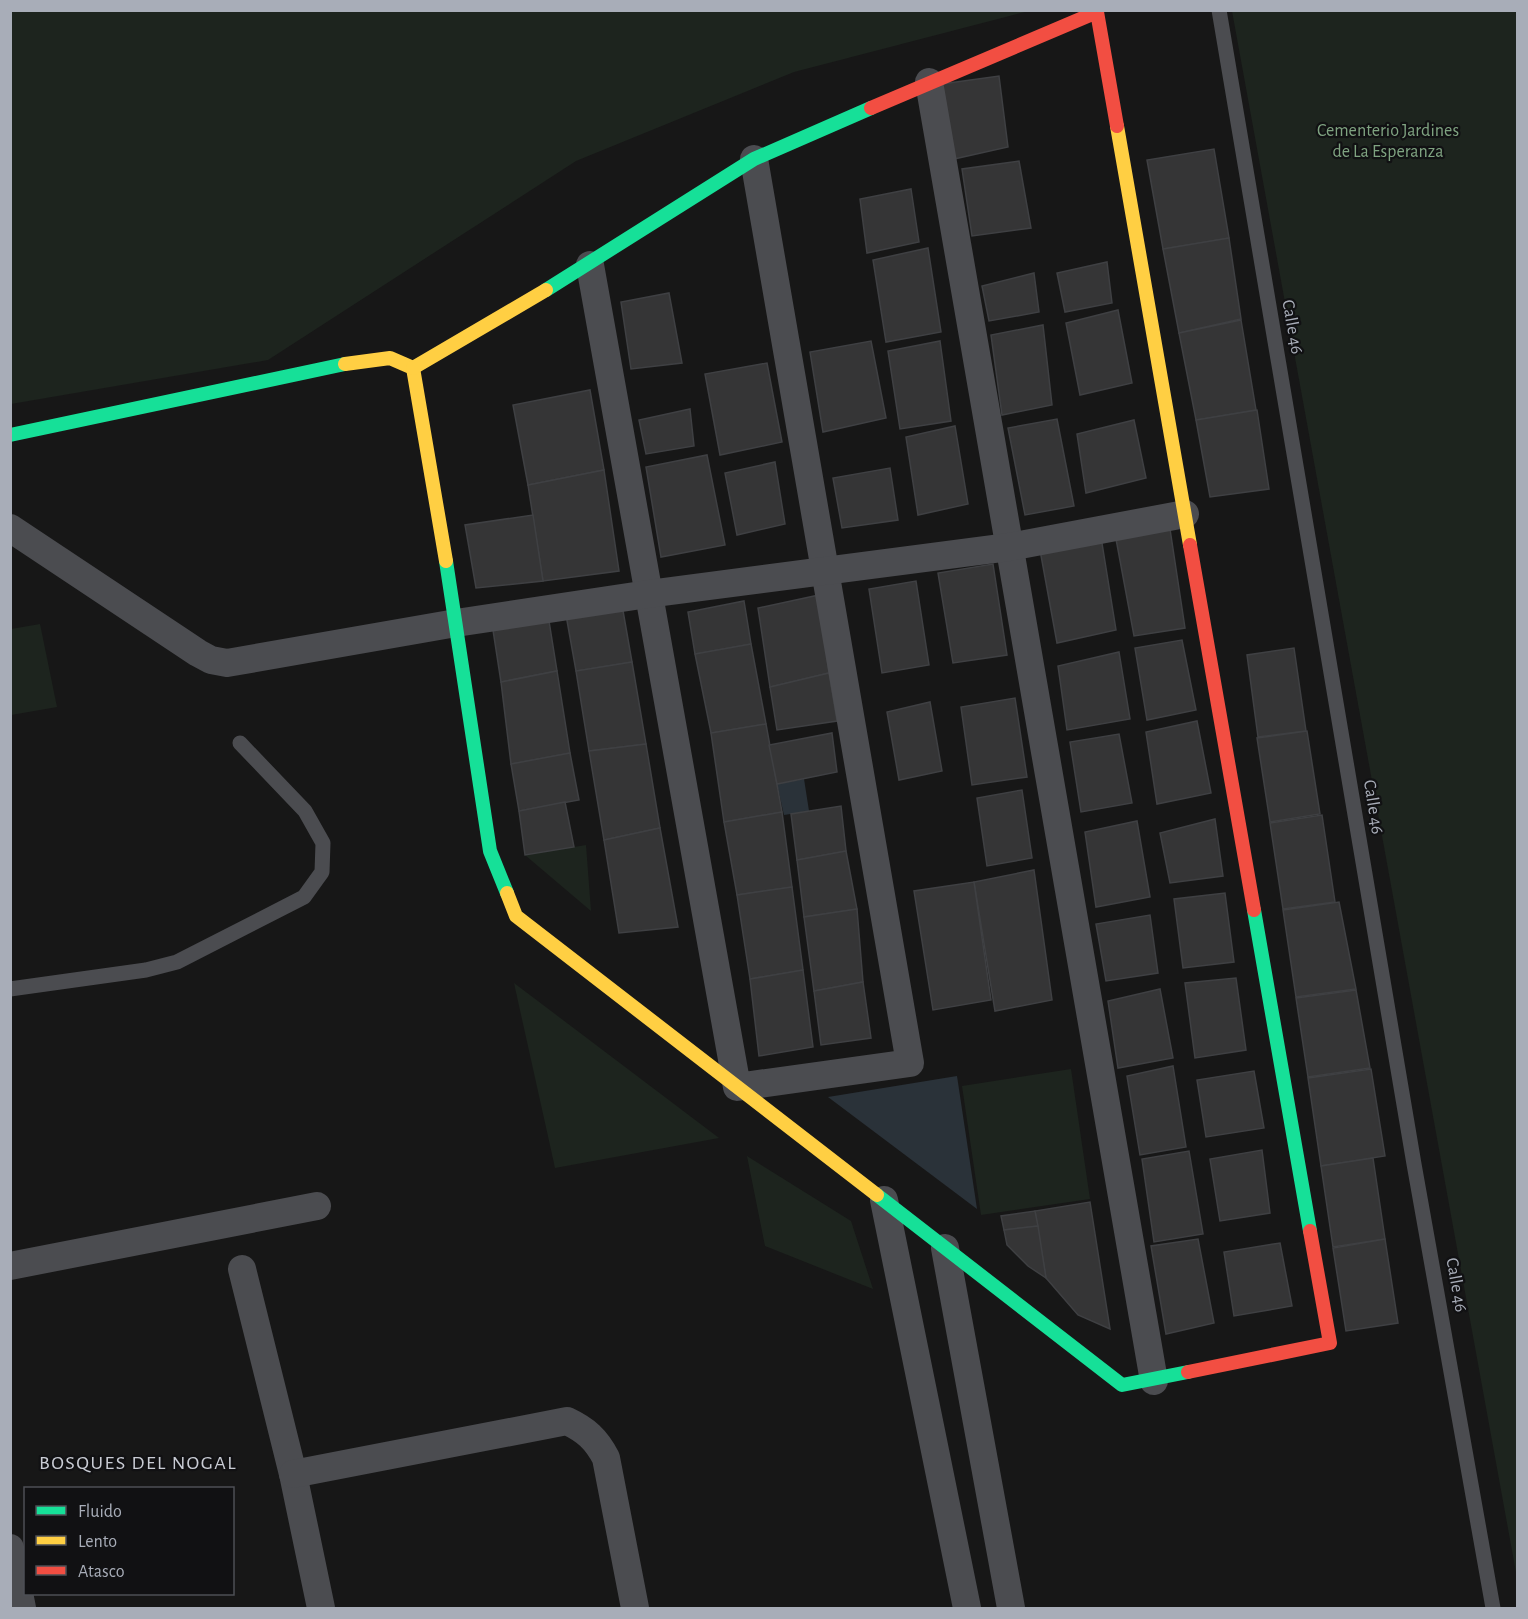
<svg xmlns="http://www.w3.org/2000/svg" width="1528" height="1619" font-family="'Alegreya Sans',sans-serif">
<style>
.green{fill:#1d241e}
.water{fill:#2a3239}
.building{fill:#353536;stroke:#3f4043;stroke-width:1.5}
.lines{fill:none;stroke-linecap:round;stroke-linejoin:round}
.lane{stroke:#4b4c50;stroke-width:15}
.street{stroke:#4b4c50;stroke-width:28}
.fast{stroke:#16e098;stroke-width:14}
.slow{stroke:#ffcf43;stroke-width:14}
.jam{stroke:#f24e42;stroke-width:14}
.labels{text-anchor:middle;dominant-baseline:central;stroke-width:4.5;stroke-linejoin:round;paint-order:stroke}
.park-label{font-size:18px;fill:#7fa381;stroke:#111113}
.street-label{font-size:18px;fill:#a8adb8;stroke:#111113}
.neighbourhood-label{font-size:20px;letter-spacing:1.5px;fill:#c9ccd4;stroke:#111113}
</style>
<rect width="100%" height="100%" fill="#171717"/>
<g class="green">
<polygon points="11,10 1029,10 1029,11 794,72 576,161 268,360 11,404"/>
<polygon points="1232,11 1517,11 1517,1578"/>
<polygon points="40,624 57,707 11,715 11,629"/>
<polygon points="586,845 591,911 525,855"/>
<polygon points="514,983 719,1138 555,1168"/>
<polygon points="1071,1069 1090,1199 981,1215 962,1086"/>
<polygon points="747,1156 851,1221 873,1289 765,1246"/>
</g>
<g class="water">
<polygon points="804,779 809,811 784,815 777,784"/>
<polygon points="957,1076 977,1209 828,1097"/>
</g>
<g class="building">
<polygon points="999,76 1008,147 954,159 942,84"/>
<polygon points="1214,149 1229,238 1163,249 1147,160"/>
<polygon points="1019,161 1031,228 972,236 962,169"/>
<polygon points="911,189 919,242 867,253 860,199"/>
<polygon points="1229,238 1241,319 1179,333 1163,249"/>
<polygon points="928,248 941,332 886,342 873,260"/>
<polygon points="1107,262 1112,303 1065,312 1057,273"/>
<polygon points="1034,273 1039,312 989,321 982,286"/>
<polygon points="669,293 682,363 631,369 621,302"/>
<polygon points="1118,310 1132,383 1080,395 1066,323"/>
<polygon points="1241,320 1256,410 1196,420 1179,333"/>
<polygon points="1043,325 1052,405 1002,415 991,335"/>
<polygon points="871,341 886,418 823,432 810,352"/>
<polygon points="940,341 951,421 900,429 888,351"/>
<polygon points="767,363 782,442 720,455 705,374"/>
<polygon points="590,390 604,470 528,485 513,405"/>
<polygon points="690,409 694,446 646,454 639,420"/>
<polygon points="1257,410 1269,489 1210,497 1196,420"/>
<polygon points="1057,419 1074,506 1025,515 1008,428"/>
<polygon points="1134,420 1146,478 1086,493 1077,434"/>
<polygon points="955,426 968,504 918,515 906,437"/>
<polygon points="707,455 725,545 661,557 646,467"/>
<polygon points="775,462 785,524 737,535 725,473"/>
<polygon points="890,468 898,520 842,528 833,478"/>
<polygon points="604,470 619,571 543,581 528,485"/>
<polygon points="533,515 543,581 476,588 465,525"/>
<polygon points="1170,529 1185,628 1134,636 1116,539"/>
<polygon points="1101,537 1116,630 1057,643 1040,550"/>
<polygon points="993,564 1007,655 953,663 938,573"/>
<polygon points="916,581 929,665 882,673 869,589"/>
<polygon points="819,595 829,673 770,687 758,608"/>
<polygon points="744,601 751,644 695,654 688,612"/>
<polygon points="622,605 632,662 576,671 566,615"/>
<polygon points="549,621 557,671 501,682 493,630"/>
<polygon points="1182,640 1196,710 1147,720 1135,648"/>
<polygon points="751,644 766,724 711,733 695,654"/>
<polygon points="1294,648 1306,731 1258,737 1247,655"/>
<polygon points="1119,652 1130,719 1067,730 1058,666"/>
<polygon points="632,662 646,744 589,751 576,671"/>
<polygon points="557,671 570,753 511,764 501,682"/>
<polygon points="829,673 837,721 777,730 770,687"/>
<polygon points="1015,698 1027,777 972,785 961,707"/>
<polygon points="930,702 942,771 899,780 887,712"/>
<polygon points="1197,721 1211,793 1157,804 1146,732"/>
<polygon points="766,724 782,812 724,822 711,733"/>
<polygon points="1307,731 1320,814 1270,822 1257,738"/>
<polygon points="832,733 837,772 777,784 769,745"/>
<polygon points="1119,734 1132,803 1081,812 1070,742"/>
<polygon points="646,744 660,828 604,840 589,751"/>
<polygon points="570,753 579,800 519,811 511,764"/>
<polygon points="1022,790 1032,858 987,866 977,798"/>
<polygon points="565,802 574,847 525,855 519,811"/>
<polygon points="841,806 846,851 797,860 791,814"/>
<polygon points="782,812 792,887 737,895 724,822"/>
<polygon points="1322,815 1335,902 1283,909 1270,823"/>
<polygon points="1215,819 1223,876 1170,883 1160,833"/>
<polygon points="1137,821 1150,897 1096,907 1085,832"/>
<polygon points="660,828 678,927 619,933 604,840"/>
<polygon points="846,851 857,909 804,917 797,860"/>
<polygon points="1034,870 1052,1000 995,1011 974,882"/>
<polygon points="974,882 991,1000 933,1010 914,891"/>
<polygon points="792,887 803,970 750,979 737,895"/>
<polygon points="1225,893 1234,962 1183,968 1174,899"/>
<polygon points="1339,902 1356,989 1296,997 1283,910"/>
<polygon points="857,909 863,982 814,991 804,917"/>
<polygon points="1150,915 1158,973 1106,981 1096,924"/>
<polygon points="803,970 813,1047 759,1056 750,979"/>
<polygon points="1236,978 1246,1050 1195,1058 1185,983"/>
<polygon points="863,982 871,1038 821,1045 814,991"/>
<polygon points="1160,989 1173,1058 1118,1068 1108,1001"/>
<polygon points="1356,990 1370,1068 1308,1077 1296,998"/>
<polygon points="1173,1066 1186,1147 1140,1155 1127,1076"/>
<polygon points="1371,1069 1385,1156 1321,1166 1308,1078"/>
<polygon points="1254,1071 1264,1128 1206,1137 1197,1080"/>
<polygon points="1262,1150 1270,1213 1220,1221 1210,1159"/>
<polygon points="1189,1151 1203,1234 1154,1242 1142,1159"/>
<polygon points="1373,1158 1385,1239 1333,1247 1321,1166"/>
<polygon points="1090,1202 1110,1329 1078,1315 1046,1278 1035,1211"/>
<polygon points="1035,1211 1038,1226 1004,1230 1001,1216"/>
<polygon points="1038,1226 1046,1278 1028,1266 1007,1245 1004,1230"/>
<polygon points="1198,1239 1214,1323 1166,1334 1151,1246"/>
<polygon points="1385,1239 1398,1323 1346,1331 1333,1248"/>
<polygon points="1280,1243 1292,1306 1234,1316 1224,1252"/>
</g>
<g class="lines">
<g class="lane">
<polyline points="1219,10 1414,1164 1493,1608"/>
<polyline points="10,989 146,970 177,962 304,897 322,872 323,843 305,811 240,743"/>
</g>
<g class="street">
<polyline points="929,82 1154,1381"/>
<polyline points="590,265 737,1087 910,1063 754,159"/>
<polyline points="10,528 198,653 211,660 227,663 456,623 648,594 1009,547 1185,514"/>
<polyline points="884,1200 967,1608"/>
<polyline points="945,1248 1011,1608"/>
<polyline points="10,1266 317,1206"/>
<polyline points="242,1269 293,1474 321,1608"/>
<path d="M293,1474L567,1421C586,1430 596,1439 606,1458L635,1608"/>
<polyline points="10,1548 22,1608"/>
</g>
<g class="fast">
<polyline points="546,290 754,159 871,108"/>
<polyline points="10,435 345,364"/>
<polyline points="446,561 490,851 507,893"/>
<polyline points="1254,910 1310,1231"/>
<polyline points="877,1195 1122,1385 1188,1372"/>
</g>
<g class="slow">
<polyline points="1117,126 1190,545"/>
<polyline points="345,364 390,358 413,368 446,561"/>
<polyline points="413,368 546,290"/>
<polyline points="507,893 516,916 877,1195"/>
</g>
<g class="jam">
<polyline points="871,108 1097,12 1117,126"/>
<polyline points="1190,545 1254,910"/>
<polyline points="1188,1372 1330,1343 1310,1231"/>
</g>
</g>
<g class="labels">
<g class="park-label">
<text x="1388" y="131">Cementerio Jardines<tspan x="1388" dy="21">de La Esperanza</tspan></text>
</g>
<g class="street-label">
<text transform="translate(1292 327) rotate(80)">Calle 46</text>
<text transform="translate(1373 807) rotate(81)">Calle 46</text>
<text transform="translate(1456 1285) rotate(80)">Calle 46</text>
</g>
<g class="neighbourhood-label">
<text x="138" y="1463">BOSQUES DEL NOGAL</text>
</g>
</g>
<rect width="1528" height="1619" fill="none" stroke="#a8adb8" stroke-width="24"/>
<rect x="24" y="1487" width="210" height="108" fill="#111113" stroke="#4d4f55" stroke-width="1.5"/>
<rect x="36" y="1506" width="30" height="9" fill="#16e098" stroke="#4d4f55" stroke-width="1.5"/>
<text x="78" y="1517" font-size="18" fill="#a8adb8">Fluido</text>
<rect x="36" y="1536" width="30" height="9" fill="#ffcf43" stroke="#4d4f55" stroke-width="1.5"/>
<text x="78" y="1547" font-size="18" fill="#a8adb8">Lento</text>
<rect x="36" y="1566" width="30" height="9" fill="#f24e42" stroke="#4d4f55" stroke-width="1.5"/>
<text x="78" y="1577" font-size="18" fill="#a8adb8">Atasco</text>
</svg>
